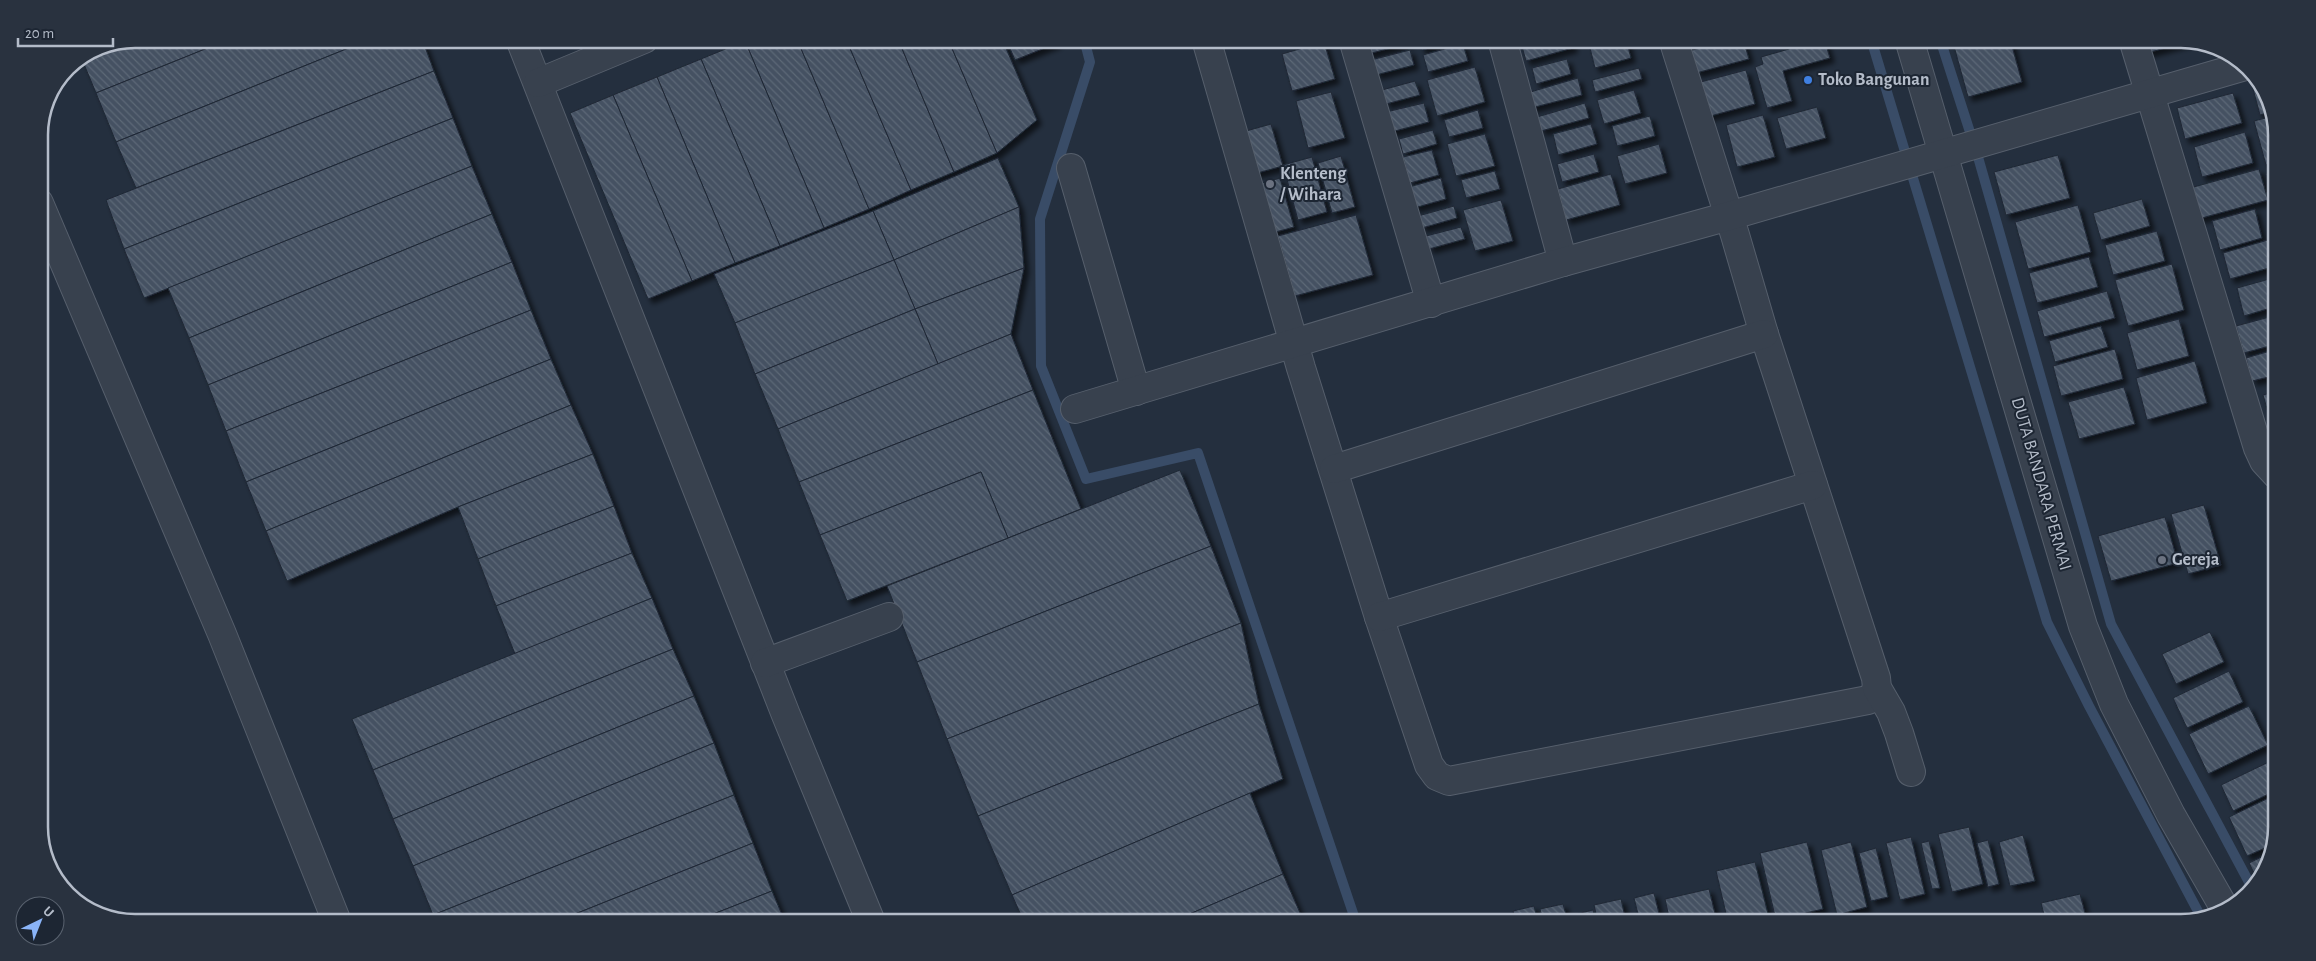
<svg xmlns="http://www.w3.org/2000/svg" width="2316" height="961" font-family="'Alegreya Sans',sans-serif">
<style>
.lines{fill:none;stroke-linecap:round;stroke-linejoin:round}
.stream{stroke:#394c67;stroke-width:10}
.building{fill:url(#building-back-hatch);stroke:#1f2835;filter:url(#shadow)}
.minor-casing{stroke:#565f6c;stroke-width:30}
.minor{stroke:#38414e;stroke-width:28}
.shop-dot{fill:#3f7fe0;stroke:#1d2633;stroke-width:2}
.worship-dot{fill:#6b7280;stroke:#1d2633;stroke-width:2}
.labels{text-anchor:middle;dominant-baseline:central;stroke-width:4;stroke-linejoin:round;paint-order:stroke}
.poi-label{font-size:18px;font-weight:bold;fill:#b4bcc9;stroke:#1d2633;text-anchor:start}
.street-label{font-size:18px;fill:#b4bcc9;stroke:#1d2633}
.rim{fill:none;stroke:#b4bcc9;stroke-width:2.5}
</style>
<defs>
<pattern id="building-back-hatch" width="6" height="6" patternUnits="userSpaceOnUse" patternTransform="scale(1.25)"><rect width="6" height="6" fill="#455162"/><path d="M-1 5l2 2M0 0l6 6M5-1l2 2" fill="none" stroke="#5d6877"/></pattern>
<filter id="shadow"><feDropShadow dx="4.5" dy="4.5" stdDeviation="2.5" flood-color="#0009"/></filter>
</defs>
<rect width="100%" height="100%" fill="#242f3e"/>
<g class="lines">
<g class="stream">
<polyline points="1084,39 1090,62 1040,219 1041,366 1086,479 1198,453 1356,922"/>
<polyline points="1871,39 2047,622 2089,706 2201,917"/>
<polyline points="1940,39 1978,157 2111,624 2251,886"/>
</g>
</g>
<g class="building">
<polygon points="134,39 230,39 96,93 81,57 98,46"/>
<polygon points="230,39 371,39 116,142 96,93"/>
<polygon points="371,39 422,39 434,71 136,188 116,142"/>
<polygon points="749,39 797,39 869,209 824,228 745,41"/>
<polygon points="797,39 846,39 911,190 869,209"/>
<polygon points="846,39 898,39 954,172 911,190"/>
<polygon points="898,39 948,39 997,153 954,172"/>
<polygon points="948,39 1002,39 1037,120 997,153"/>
<polygon points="1006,39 1055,39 1057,43 1015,60"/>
<polygon points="1363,39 1409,39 1410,43 1368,54"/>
<polygon points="1418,39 1463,39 1422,50"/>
<polygon points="1520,39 1571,39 1573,48 1526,61"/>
<polygon points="1607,39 1626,39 1631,58 1595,68 1589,44"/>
<polygon points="1732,39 1743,39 1749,59 1696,73 1689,51"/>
<polygon points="1824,39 1830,58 1783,71 1792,101 1767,108 1755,67 1763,64 1761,57"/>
<polygon points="1952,39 2010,39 2022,82 1968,97"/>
<polygon points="2143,39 2182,39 2191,41 2147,53"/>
<polygon points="745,41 824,228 780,246 701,59"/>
<polygon points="1324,42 1335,79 1292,91 1282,54"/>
<polygon points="1463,44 1468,61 1428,72 1423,55"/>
<polygon points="1410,50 1414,65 1376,75 1371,60"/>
<polygon points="701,59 780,246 735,263 657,77"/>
<polygon points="1567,59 1571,74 1536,84 1532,68"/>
<polygon points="1475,67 1485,102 1437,116 1427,80"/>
<polygon points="1639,68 1642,79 1595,92 1592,80"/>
<polygon points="1746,70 1755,104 1703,118 1693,84"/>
<polygon points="434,71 453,118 124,249 106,200"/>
<polygon points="657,77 735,263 692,281 613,95"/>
<polygon points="1578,78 1582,95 1531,108 1527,93"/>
<polygon points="1415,81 1420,95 1386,104 1382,90"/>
<polygon points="2261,86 2271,112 2260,115 2253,89"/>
<polygon points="1634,90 1641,113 1604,124 1597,100"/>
<polygon points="1331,92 1345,138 1308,148 1296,101"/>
<polygon points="2233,93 2242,123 2185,139 2177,108"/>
<polygon points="613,95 692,281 648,299 570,113"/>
<polygon points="1424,103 1429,122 1391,132 1386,112"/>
<polygon points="1585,103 1589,118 1541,131 1537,117"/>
<polygon points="1817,107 1826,138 1786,149 1777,118"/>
<polygon points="1478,110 1483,128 1449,137 1444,120"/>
<polygon points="1763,115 1775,157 1737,167 1726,125"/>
<polygon points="1650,116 1655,136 1617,146 1612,126"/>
<polygon points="2273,116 2277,128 2277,162 2266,165 2254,121"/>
<polygon points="453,118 472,166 144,298 124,249"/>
<polygon points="1271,124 1283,166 1250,175 1239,133"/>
<polygon points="1591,124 1597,144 1558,155 1553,134"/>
<polygon points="1433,130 1437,144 1403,154 1399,139"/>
<polygon points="2245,132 2253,163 2202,177 2194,147"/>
<polygon points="1485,134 1495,166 1456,176 1447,144"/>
<polygon points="1659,144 1667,173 1625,184 1617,156"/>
<polygon points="1432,150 1439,175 1410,183 1403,157"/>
<polygon points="1594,154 1599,172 1562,182 1557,164"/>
<polygon points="2058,155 2070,198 2006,215 1994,172"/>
<polygon points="1341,156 1355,207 1332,213 1318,163"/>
<polygon points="1312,157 1327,212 1298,220 1283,165"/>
<polygon points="998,158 1019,207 894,260 873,211"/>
<polygon points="472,166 492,214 189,338 168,288"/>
<polygon points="2259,169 2268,200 2198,219 2190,188"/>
<polygon points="1495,171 1500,189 1466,198 1461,180"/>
<polygon points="2277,171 2277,214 2266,174"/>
<polygon points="1611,174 1620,205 1566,220 1558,189"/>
<polygon points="1280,178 1294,227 1272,233 1259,184"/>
<polygon points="1441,178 1446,199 1414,208 1409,187"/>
<polygon points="2142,199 2150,226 2101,240 2093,213"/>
<polygon points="1501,200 1513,241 1475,251 1463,210"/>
<polygon points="2078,205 2091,252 2028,269 2015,222"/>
<polygon points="1454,206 1457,218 1422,228 1418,216"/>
<polygon points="1019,207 1024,268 915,309 894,260"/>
<polygon points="2255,209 2262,238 2220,250 2212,221"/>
<polygon points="873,211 894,260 735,323 714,274"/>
<polygon points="492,214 512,262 208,385 189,338"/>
<polygon points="1356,215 1373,275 1295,296 1278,236"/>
<polygon points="1461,227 1465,239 1429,249 1426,236"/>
<polygon points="2157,231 2165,261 2113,275 2105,245"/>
<polygon points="2268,240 2276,266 2230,279 2223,253"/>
<polygon points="2089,257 2098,287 2037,303 2029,273"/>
<polygon points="894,260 915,309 755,374 735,323"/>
<polygon points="512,262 531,310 226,431 208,385"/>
<polygon points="2172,264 2184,310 2128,326 2115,280"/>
<polygon points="1024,268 1011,334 938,364 915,309"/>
<polygon points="2273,278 2277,291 2277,306 2244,316 2237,288"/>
<polygon points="2107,291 2115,318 2044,337 2037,311"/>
<polygon points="915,309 938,364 778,429 755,374"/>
<polygon points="531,310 551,359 246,482 226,431"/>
<polygon points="2277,315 2277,344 2244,353 2236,326"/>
<polygon points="2179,319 2189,356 2137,370 2127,333"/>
<polygon points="2101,326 2108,347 2055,362 2049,341"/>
<polygon points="1011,334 1033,390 799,482 778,429"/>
<polygon points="2115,349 2123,379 2061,396 2053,366"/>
<polygon points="2277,349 2277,375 2252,381 2246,358"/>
<polygon points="551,359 571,405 266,531 246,482"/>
<polygon points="2195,361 2207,403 2147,420 2136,378"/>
<polygon points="2124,387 2135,424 2079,439 2068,402"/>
<polygon points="1033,390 1081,509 1008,538 981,472 820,535 799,482"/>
<polygon points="2277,391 2277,424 2272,426 2263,395"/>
<polygon points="571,405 593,454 458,507 287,581 266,531"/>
<polygon points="593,454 614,506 478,559 458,507"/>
<polygon points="1180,470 1211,546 917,662 887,586"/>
<polygon points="981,472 1008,538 847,601 820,535"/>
<polygon points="2204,505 2221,565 2188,574 2171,514"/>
<polygon points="614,506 632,553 496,606 478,559"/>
<polygon points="2165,517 2178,563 2111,581 2098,536"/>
<polygon points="1211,546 1241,623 947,739 917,662"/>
<polygon points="632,553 652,598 515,654 496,606"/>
<polygon points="652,598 673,649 373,770 352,719"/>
<polygon points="1241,623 1259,704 978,816 947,739"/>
<polygon points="2210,632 2224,662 2176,684 2162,654"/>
<polygon points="673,649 694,696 393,819 373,770"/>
<polygon points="2229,671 2243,702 2187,728 2173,698"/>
<polygon points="2277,687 2277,709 2269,691"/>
<polygon points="694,696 714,743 413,866 393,819"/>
<polygon points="1259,704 1283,779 1012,895 978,816"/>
<polygon points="2249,706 2268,745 2208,774 2189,734"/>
<polygon points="714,743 734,795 433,915 413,866"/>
<polygon points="2273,760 2277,769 2277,790 2233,811 2221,785"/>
<polygon points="1250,793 1283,874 1171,922 1024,922 1012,895"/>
<polygon points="2277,794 2277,827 2274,844 2247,856 2229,817"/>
<polygon points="734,795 753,843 555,922 436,922 433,915"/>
<polygon points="1969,827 1983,884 1952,892 1938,834"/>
<polygon points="2023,835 2035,881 2010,886 1999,842"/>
<polygon points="1911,837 1925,894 1900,900 1886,843"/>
<polygon points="1988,840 1999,884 1988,887 1977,843"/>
<polygon points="1929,841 1940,888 1932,889 1921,843"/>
<polygon points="1807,842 1823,909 1776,920 1760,853"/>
<polygon points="1851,842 1867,907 1837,915 1821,850"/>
<polygon points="753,843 772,891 693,922 555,922"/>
<polygon points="1876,848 1888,897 1871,901 1859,853"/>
<polygon points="2272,852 2270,863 2257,879 2249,863"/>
<polygon points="1755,862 1770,922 1728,922 1716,871"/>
<polygon points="1283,874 1304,922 1171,922"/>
<polygon points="1709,889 1717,922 1670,922 1665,899"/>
<polygon points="772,891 785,922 693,922"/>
<polygon points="1654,893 1661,922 1640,922 1634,898"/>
<polygon points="2080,894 2086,917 2066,922 2046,922 2041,903"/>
<polygon points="1621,899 1626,922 1598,922 1594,905"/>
<polygon points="1563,904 1568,922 1543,922 1540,909"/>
<polygon points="1534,906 1538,922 1516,922 1513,911"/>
<polygon points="1593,910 1596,922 1578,922 1576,914"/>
<polygon points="1502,916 1503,922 1485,922 1485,920"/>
</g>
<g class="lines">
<defs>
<g id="minor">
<polyline points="520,39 786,715 871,922"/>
<polyline points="1206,39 1301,368 1379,617 1429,765 1437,776 1449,781 1868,700 1873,697 1877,688"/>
<polyline points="1353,39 1431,303"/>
<polyline points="1502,39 1563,262"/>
<polyline points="1673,39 1735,235 1764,334 1876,678 1877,688 1891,712 1899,733 1911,772"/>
<polyline points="1909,39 2083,626 2114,704 2171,815 2225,909"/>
<polyline points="2133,39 2258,448 2264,461 2277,475"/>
<polyline points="538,83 644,39"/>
<polyline points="1071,168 1136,391"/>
<polyline points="39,203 222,634 337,922"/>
<polyline points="1075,409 1563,262 1729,216 2245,66"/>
<polyline points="1334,469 1764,334"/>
<polyline points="1379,617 1813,485"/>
<polyline points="765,663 889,617"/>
</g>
</defs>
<use href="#minor" class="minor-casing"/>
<use href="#minor" class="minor"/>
</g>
<circle class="shop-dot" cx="1808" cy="80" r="5"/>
<g class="worship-dot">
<circle cx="1270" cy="184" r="5"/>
<circle cx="2162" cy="560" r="5"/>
</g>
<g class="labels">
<g class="poi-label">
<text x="1818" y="80">Toko Bangunan</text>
<text x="1280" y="174">Klenteng<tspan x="1280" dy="21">/ Wihara</tspan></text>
<text x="2172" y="560">Gereja</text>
</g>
<g class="street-label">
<text transform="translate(2041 484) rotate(74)">DUTA BANDARA PERMAI</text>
</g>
</g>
<path d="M0 0H2316V961H0ZM135 48H2181A87 87 0 0 1 2268 135V827A87 87 0 0 1 2181 914H135A87 87 0 0 1 48 827V135A87 87 0 0 1 135 48Z" fill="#29323f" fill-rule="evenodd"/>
<path class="rim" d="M135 48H2181A87 87 0 0 1 2268 135V827A87 87 0 0 1 2181 914H135A87 87 0 0 1 48 827V135A87 87 0 0 1 135 48Z"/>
<g transform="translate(40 921) rotate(43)"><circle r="24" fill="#1d2633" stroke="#59626f"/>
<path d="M0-4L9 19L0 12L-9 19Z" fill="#8ab4f8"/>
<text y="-8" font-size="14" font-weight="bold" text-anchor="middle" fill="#b4bcc9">U</text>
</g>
<path d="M18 38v8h95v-8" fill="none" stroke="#b4bcc9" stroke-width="2.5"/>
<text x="25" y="38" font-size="15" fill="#b4bcc9" stroke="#1d2633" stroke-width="4" paint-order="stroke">20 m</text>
</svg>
